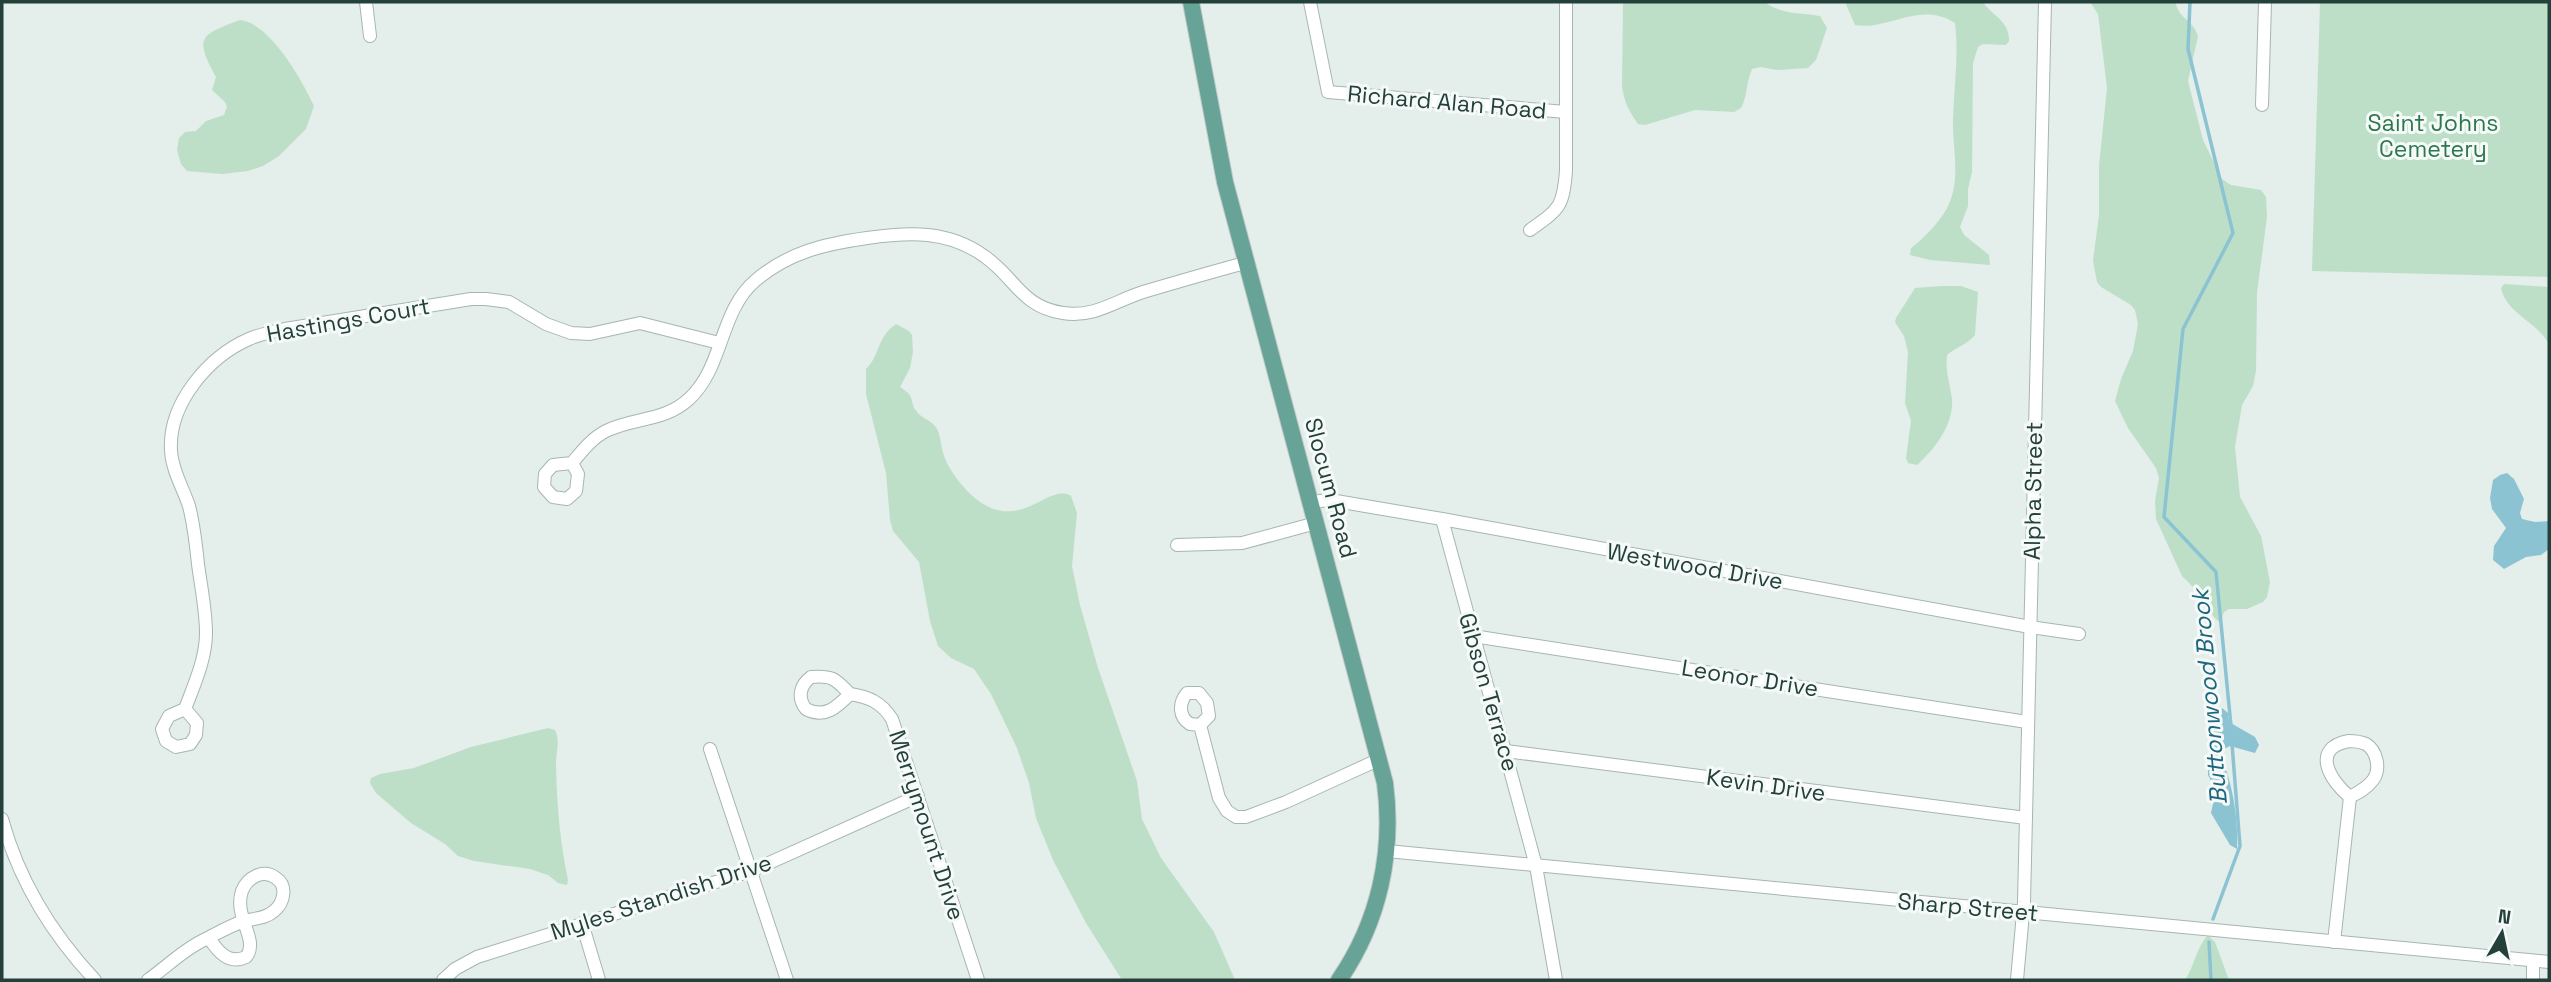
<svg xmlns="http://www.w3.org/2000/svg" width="2551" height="982" font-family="'Space Grotesk',sans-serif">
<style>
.green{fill:#bddfc8}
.water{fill:#8cc3d3}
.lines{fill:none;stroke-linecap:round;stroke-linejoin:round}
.stream{stroke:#8cc3d3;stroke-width:3.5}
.minor-casing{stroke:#a6b6b2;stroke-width:14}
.major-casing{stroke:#c1cac8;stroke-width:18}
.minor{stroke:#fff;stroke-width:12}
.major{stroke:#68a398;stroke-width:16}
.labels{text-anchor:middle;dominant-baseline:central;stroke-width:6;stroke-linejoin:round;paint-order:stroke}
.street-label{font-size:23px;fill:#23403a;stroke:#f5faf8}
.park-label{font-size:23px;fill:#2d774e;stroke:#f5faf8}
.water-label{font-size:24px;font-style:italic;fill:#1c677d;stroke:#f5faf8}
</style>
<rect width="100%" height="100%" fill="#e4eeea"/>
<g class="green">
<path d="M1623,2H1765C1781,15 1801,13 1820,16L1827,28L1816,60L1808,68L1776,70L1761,67L1752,69C1746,82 1748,95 1741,108L1734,112L1695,110L1645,125L1638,124C1629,111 1624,102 1622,86Z"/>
<path d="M1845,2H1983C1992,16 2010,21 2009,41L2006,45L1983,44L1978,47L1973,63L1972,172L1968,189V206L1960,227L1964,235L1989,255L1990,265L1930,260L1910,255L1911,248C1923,240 1944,217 1949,204C1961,176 1952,146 1953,119C1954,86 1959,55 1955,23C1920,0 1888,31 1855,25Z"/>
<path d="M2090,2H2175C2181,22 2192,18 2198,36L2188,81L2203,140L2222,179L2231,185L2261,190L2266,197L2267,217L2257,293L2256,371L2253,386L2242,405L2235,447L2240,497L2261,536L2270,582L2267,597L2263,602L2247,609H2229L2224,612L2220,623L2213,616L2206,600L2182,576L2156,519L2155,501L2159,478L2156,468L2128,428L2115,401L2121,379L2133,351L2138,324L2135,310L2131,305L2101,287L2097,282L2093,261L2099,215V166L2107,88L2098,14Z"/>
<polygon points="2320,2 2549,2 2549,277 2312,271"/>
<path d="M240,20C270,23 302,80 314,106L306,129L279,156L263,166L248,171L222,174L187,171L181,164L177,150L179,138L185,132L196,131L206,121L224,115L227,107L225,102L212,90L216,77C194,37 200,35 240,20Z"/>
<path d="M2504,284L2549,287V345C2539,322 2507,315 2501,288Z"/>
<path d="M1942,286H1961L1978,292L1975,335C1968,344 1956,347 1947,355C1945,371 1950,384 1952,399C1954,424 1935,449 1917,465L1908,463L1906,458L1911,421L1905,403L1908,352L1904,336L1895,322L1896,318L1915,288Z"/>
<path d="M896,324L909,331L912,335L913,352L910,368L900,387C917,398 908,400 917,412C922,419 932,420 937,429C941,437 941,447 944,456C950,472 963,488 976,499C1021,534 1048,482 1071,496L1077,513L1072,566L1080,605L1098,668L1137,781L1142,819L1161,858L1214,932L1235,980H1122L1086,923L1053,860L1036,818L1029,783L1017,748L991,694L974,669L951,658L938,646L930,621L919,562L893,531L890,520L886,473L866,394V369C881,354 876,338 896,324Z"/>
<path d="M548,728L555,730C561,742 555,754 556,767C557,806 560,842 568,880L567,885L558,883L548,875L530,869L474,861L458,856L445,844L411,823L376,793L370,783L371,778L380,774L414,768L471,747Z"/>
<path d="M2208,935L2215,942L2229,980H2185C2195,965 2196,948 2208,935Z"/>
</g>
<g class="water">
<polygon points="2507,473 2514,479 2524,499 2520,513 2522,519 2535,522 2549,521 2549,549 2541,555 2526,557 2504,569 2493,560 2494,546 2506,528 2492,509 2490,498 2493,480 2500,475"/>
<path d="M2222,708L2228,713L2229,722L2255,737L2259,745L2255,753L2230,746L2222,750C2221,762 2225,765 2228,776C2235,800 2238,825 2237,849L2230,845L2211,813L2216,790L2208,775V760L2215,720Z"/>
</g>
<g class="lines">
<g class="stream">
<polyline points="2190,2 2188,49 2233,233 2183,329 2164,517 2216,572 2231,726"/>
<polyline points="2213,919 2240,846 2232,744"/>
<polyline points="2209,942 2211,980"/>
</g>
<defs>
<g id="minor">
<polyline points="366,2 370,36"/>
<polyline points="1310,2 1328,92 1566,112"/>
<polyline points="2262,105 2265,2"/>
<path d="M1530,230C1559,209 1563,208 1566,171V2"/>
<path d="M572,463L553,465L545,474L544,487L553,497L567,499L576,491L578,474L572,463C582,451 592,438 606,431C634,417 664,422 689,399C724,367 719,311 756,280C789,252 825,244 867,238C909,232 948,230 984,256C1015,277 1021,307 1063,313C1094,318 1115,301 1143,292C1177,282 1211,272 1245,263"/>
<polyline points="1311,502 1330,500 1442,519 2030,627 2079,634"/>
<polyline points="1442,519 1536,866 1556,980"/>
<polyline points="1177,545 1242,543 1316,523"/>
<polyline points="1473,636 2027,722"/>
<path d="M850,694C837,707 825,719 806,709C797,698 800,685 811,677C834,675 836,680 850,694C869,697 881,702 892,719L978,980"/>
<path d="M185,709L197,723L196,735L190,744L176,747L166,741L162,729L169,716L185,709C194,685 206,659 206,633C206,610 201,587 198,564C196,545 194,525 189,506C183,488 172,470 171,451C168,404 208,357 249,339C260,334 273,332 285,329L471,299H486L509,302L546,324L571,333L590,334L640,323L719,343"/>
<path d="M1200,725L1190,724C1179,717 1178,704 1187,693H1199L1207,703L1209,716L1200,725L1219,798L1227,811L1236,817H1246L1286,802L1380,759"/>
<path d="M2349,741C2354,741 2361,742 2366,744C2377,751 2381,769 2373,780C2367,788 2359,792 2350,797C2330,781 2310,748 2349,741Z"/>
<polyline points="710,749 787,980"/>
<polyline points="1506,751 2026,818"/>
<path d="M2,819C19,881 51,933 95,980"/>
<polyline points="1387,851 2549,962"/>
<polyline points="582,923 599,980"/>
<polyline points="2334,942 2350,797"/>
<path d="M148,980C165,968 181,952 200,942C214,935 229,926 244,921C255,918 265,919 274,911C284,903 288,886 276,878C263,868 247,878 242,891C233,917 260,940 246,957C229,965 218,952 209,938"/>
<polyline points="443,980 455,969 477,957 751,871 918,796"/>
<polyline points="2017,980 2024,902 2045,2"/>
<polyline points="2533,980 2533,961"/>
</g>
<path id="major" d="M1191,2L1225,182L1385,783C1394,853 1379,922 1339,980"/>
</defs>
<use href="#minor" class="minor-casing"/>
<use href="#major" class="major-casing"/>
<use href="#minor" class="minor"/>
<use href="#major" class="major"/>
</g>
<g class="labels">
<g class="street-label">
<text transform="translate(1447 102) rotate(5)">Richard Alan Road</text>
<text transform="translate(348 320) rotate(-10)">Hastings Court</text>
<text transform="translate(1331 488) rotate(75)">Slocum Road</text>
<text transform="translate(2033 491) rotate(-89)">Alpha Street</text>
<text transform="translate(1695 566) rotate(10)">Westwood Drive</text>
<text transform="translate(1750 678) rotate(9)">Leonor Drive</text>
<text transform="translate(1489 692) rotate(74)">Gibson Terrace</text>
<text transform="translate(1766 785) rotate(8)">Kevin Drive</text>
<text transform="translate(927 825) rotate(72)">Merrymount Drive</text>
<text transform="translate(661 897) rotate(-18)">Myles Standish Drive</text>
<text transform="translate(1968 907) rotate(5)">Sharp Street</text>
</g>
<g class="park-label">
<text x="2433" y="123">Saint Johns<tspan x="2433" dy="26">Cemetery</tspan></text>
</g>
<g class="water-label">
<text transform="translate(2209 697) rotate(-95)">Buttonwood Brook</text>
</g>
</g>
<rect width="2551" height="982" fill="none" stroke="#23403a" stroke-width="7"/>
<g transform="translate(2502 933) rotate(9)" stroke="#f5faf8" stroke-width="5" paint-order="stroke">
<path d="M0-5L12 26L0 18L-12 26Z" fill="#23403a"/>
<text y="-10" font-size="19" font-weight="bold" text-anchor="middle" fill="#23403a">N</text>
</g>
</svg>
